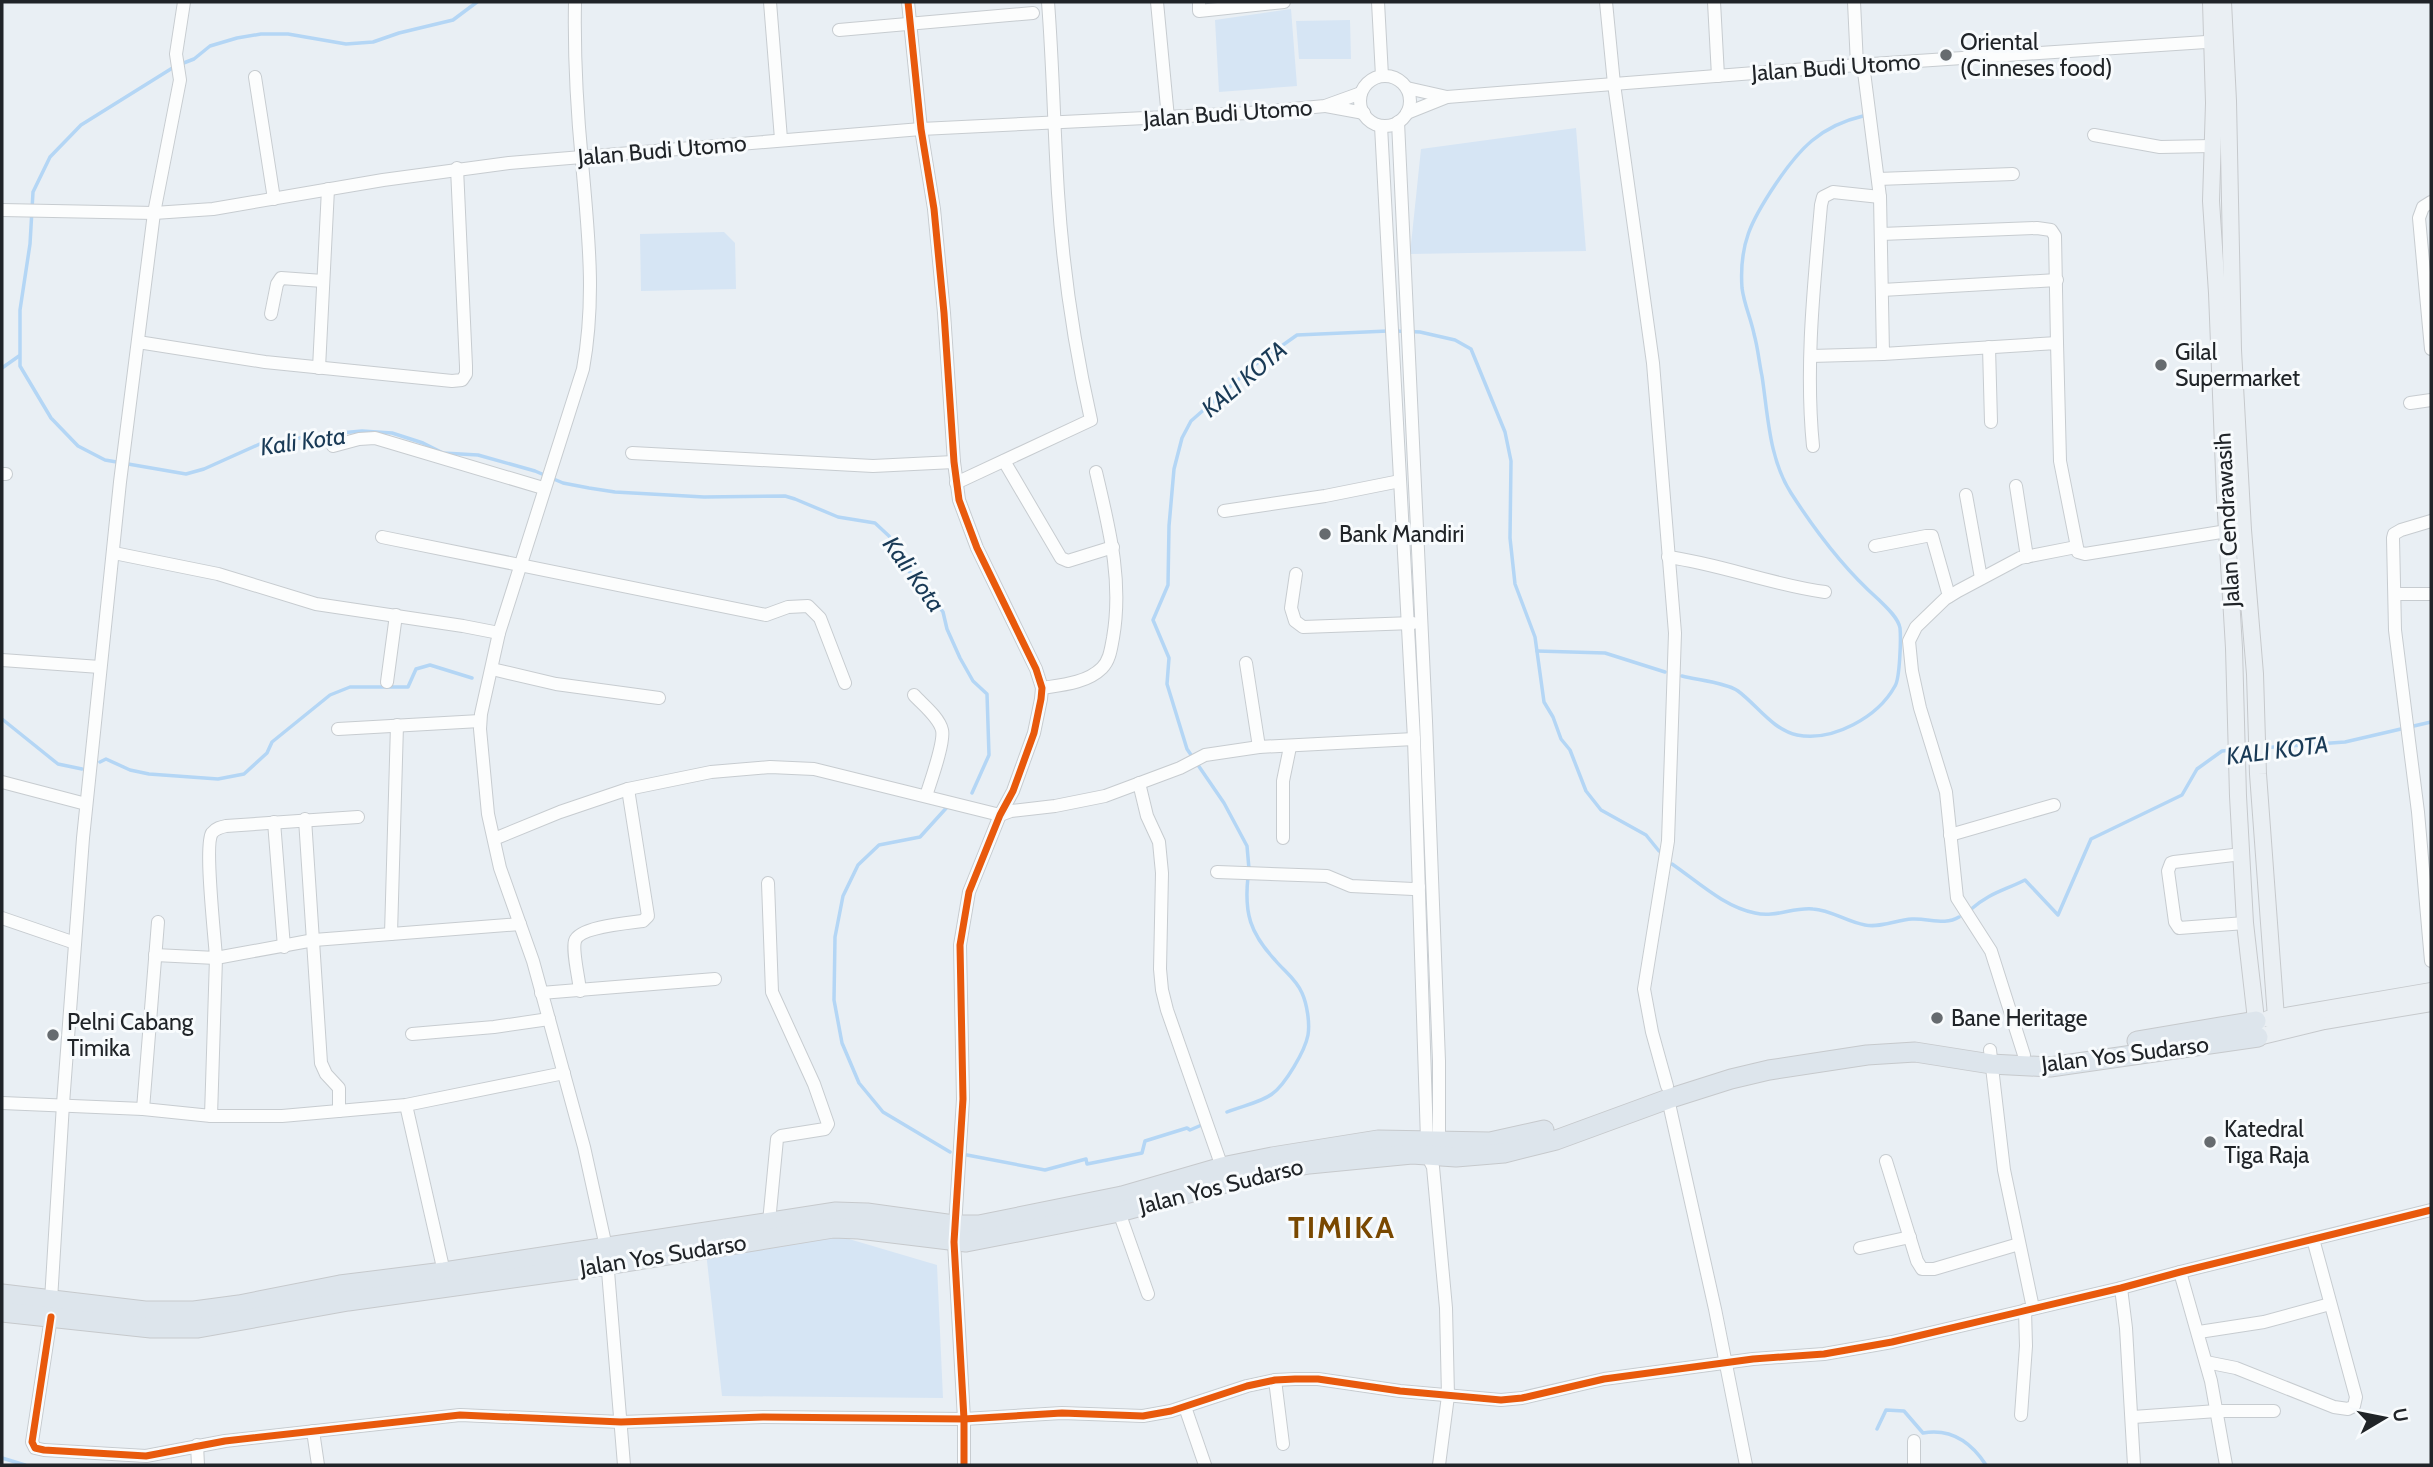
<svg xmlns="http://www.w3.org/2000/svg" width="2433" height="1467" font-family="Cabin,sans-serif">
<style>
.green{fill:#d6e5f4}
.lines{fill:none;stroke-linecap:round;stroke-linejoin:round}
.stream{stroke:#b4d6f5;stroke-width:3.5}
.minor-casing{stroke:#c7ccd0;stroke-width:14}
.major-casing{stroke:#c6c9cc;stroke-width:18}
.highway-casing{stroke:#c6c9cc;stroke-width:21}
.minor{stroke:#fcfdfd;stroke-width:12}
.major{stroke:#eaeff3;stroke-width:16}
.highway{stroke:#dde5ec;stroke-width:19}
.cycleway-casing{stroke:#f8fbfd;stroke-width:11}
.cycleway{stroke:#e8590c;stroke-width:7}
.poi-dot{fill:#666b6f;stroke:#f8fbfd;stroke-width:2.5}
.labels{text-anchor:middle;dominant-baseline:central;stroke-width:6;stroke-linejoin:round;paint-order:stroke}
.poi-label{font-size:23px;fill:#202428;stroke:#f8fbfd;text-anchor:start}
.street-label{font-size:23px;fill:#202428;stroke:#f8fbfd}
.water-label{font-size:24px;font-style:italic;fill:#193a56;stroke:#f8fbfd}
.district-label{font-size:30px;font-weight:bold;letter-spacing:2px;fill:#794800;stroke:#f8fbfd}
</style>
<rect width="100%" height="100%" fill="#e9eff4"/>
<g class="green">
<polygon points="1291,9 1297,86 1219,92 1215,20"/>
<polygon points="1350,20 1351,59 1299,59 1296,21"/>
<polygon points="1576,128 1586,251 1410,254 1421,149"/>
<polygon points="724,232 735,243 736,289 641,291 640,234"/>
<polygon points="832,1234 937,1265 943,1398 722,1396 706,1252"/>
</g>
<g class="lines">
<g class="stream">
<polyline points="181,64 194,59 210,46 237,38 261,34 288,34 346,44 373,42 399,33 453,20 477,2"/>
<polyline points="174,67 81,125 50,157 33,192 30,244 20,310 20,366 51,418 78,446 105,460 186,474 204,469 262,443 329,434 362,431 392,433 423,443 443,453 478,455 535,471 563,483 589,488 615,492 704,497 785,496 795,499 838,517 875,523 889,536 906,568 928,591 943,612 947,629 960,658 973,681 987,694 989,755 972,793"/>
<polyline points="1395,331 1420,332 1455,340 1471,349 1505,432 1511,461 1510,538 1515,584 1535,637 1544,702 1553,717 1561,739 1570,750 1586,791 1601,810 1646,835 1659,851"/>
<polyline points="2,368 19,356"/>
<polyline points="1537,651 1605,653 1665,672"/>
<path d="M1682,676C1697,680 1727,683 1738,691C1757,705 1773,730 1797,735C1833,742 1878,717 1895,686C1900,678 1901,638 1900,628C1898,617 1885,606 1878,599C1843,568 1816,532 1791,493C1769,459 1768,415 1762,376C1759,362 1758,348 1754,334C1751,319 1744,304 1742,288C1739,244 1751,221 1775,185C1799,149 1820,126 1863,116"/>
<polyline points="2,719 58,764 82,769"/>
<polyline points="2261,748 2345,742 2431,722"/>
<polyline points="100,762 106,759 130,770 149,774 218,779 244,774 267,753 272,742 330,695 350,687 408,687 416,669 430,665 472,678"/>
<polyline points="949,805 920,837 879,845 858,865 843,896 835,937 834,1000 842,1043 859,1083 883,1112 950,1152"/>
<path d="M1672,864C1697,881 1724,907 1755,913C1775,918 1793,907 1813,909C1831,910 1847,922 1865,925C1881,928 1896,920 1912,919C1929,918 1945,926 1959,917"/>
<polyline points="1249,869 1247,846 1224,803 1187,749 1167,684 1169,658 1153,620 1168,585 1169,526 1174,469 1182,438 1191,421 1256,364 1297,335 1388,331"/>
<path d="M1970,910C1989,893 2003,891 2025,880L2058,915L2091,839L2182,795L2197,769L2222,751L2232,750"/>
<path d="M1227,1112C1241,1106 1260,1103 1272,1094C1285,1085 1305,1051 1308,1035C1310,1023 1307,1004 1302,993C1296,979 1284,971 1275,960C1250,933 1244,913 1248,877"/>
<polyline points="967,1155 1045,1170 1086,1159 1087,1164 1142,1153 1145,1141 1187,1128 1190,1130 1204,1124"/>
<path d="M1877,1429L1886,1410L1904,1411L1923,1433C1951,1428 1971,1442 1986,1465"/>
<polyline points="2,1458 25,1465"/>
</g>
<defs>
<g id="minor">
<path d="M575,2C574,54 577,110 582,162C588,233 596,297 583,369L499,633L481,714L480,729L488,814L500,868L533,961L584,1147L606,1247L624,1465"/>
<polyline points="770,2 781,139"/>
<polyline points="908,2 921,129 934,209 944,313 954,462 959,500 977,548 1036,669 1042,688 1041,699 1034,733 1013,791 1000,815 969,892 960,945 963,1099 954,1242 964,1419 964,1465"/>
<polyline points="1157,2 1168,118"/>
<polyline points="1199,2 1199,11 1284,2"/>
<polyline points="1378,2 1382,76"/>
<polyline points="1606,2 1614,84 1653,363 1675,633 1668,841 1644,989 1652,1032 1667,1086"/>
<polyline points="1714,2 1718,76"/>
<polyline points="1854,2 1857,65"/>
<polyline points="839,30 1033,13"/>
<polyline points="1863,64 1880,197 1883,354 2057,343 2060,461 2078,552 2085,554 2227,531"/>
<circle cx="1385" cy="101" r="25"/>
<polyline points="255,77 274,199"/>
<polyline points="1407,88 1447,97"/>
<polyline points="1326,106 1364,113"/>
<polyline points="1407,113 1447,97 1857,65 2221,41"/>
<polyline points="1398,122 1426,721 1439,1061 1439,1147"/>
<polyline points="1381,126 1414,739 1427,1140 1427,1155 1433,1167 1446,1308 1448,1396 1439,1465"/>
<polyline points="2094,135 2160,147 2212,146"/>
<polyline points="1878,179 2013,174"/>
<polyline points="2431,202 2423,207 2419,218 2431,349"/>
<polyline points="2,210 154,213 213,209 383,180 509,163 921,129 1249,113 1325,106 1361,93"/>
<polyline points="1881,234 2037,228 2051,230 2055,236 2057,343"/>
<polyline points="1882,290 2057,280"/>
<polyline points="271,314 277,284 281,278 323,281"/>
<polyline points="138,342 265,362 452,381 462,380 466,374 466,366 457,168"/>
<polyline points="1989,347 1991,422"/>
<polyline points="1811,356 1883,354"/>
<polyline points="319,368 328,189"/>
<polyline points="2410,403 2431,400"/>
<polyline points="333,446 359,439 375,438 543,488"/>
<path d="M1813,446C1805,366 1814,285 1821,205L1823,197L1833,192L1880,197"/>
<polyline points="632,453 873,466 954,462"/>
<polyline points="1004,461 1061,558 1068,561 1113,547"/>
<polyline points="2,474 6,474"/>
<path d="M956,483L1091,420C1074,345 1063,270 1058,193C1054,130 1053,66 1048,2"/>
<polyline points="2016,486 2027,557"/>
<polyline points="1966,495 1981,578"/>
<polyline points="1224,511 1325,496 1400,481"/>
<polyline points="2431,521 2401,530 2394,534 2393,538 2395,630 2418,812 2431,961"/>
<polyline points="382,537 766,615 788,607 808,606 820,618 845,683"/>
<polyline points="1875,546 1926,536 1932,536 1949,596"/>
<polyline points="114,553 218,574 316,604 463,626 499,633"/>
<path d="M1668,557C1721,564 1772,585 1825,592"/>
<polyline points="1296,574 1291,608 1295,621 1303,627 1413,623"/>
<polyline points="2395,594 2431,594"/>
<polyline points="2,660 100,667"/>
<polyline points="1246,663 1259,747"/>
<polyline points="492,669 556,684 659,698"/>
<polyline points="387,682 396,615"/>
<path d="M1042,688C1062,685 1087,683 1102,668C1110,660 1111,648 1113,638C1123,580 1109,528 1096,472"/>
<path d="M914,695C922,704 939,717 942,730C945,742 930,783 926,796"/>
<polyline points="338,729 480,721"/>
<polyline points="2,782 86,804"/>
<polyline points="1139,783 1147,816 1159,842 1162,873 1160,969 1162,990 1167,1010 1222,1167"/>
<polyline points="305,819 321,1063 326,1074 339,1088 339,1111"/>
<polyline points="274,822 284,947"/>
<polyline points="1950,835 2054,805"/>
<polyline points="1283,838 1283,781 1290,747"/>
<polyline points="494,839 560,812 628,789 711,772 770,767 814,769 1000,815 1011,811 1055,806 1105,796 1180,768 1205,755 1259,747 1414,739"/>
<polyline points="2242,854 2174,862 2171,863 2168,871 2175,922 2179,928 2245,923"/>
<polyline points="1217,872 1327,876 1351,886 1413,889 1419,887"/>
<polyline points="768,883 772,992 814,1084 828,1124 825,1129 781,1136 777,1139 769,1222"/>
<polyline points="2,918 75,943"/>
<polyline points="391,934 397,725"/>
<path d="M155,955L216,958C215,938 204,845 212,833C216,828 221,827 226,826L358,817"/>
<path d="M580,991C579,978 572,951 575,941C579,927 628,923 643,921L648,916L628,789"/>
<polyline points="541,993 715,979"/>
<polyline points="412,1034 494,1027 549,1019"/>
<polyline points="1990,1050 2004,1170 2033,1308"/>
<polyline points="2024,1055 1991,951 1957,898 1946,792 1920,708 1912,671 1909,641 1916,627 1945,599 1958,591 2020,558 2076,547"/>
<polyline points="1668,1099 1715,1309 1746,1465"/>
<polyline points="2,1103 143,1109 211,1116 216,958 314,940 520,924"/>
<polyline points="406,1105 444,1272"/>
<polyline points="143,1109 158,922"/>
<polyline points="211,1116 282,1116 406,1105 564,1073"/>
<polyline points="1886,1161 1917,1261 1922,1269 1934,1269 2019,1244"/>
<polyline points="1119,1212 1148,1294"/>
<polyline points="1860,1248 1910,1237"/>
<polyline points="2180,1272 2211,1381 2226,1465"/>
<polyline points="2121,1288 2126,1328 2134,1465"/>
<polyline points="51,1300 63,1104 83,838 120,482 154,213 180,80 176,54 184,2"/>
<polyline points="51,1317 32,1442 35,1448 44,1450 146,1456 225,1441 460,1415 621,1422 763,1417 964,1419 1062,1413 1143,1416 1171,1411 1247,1386 1275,1380 1295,1379 1318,1379 1400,1391 1501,1400 1522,1398 1604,1379 1753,1359 1824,1354 1892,1342 2121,1288 2180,1272 2431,1210"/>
<polyline points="2199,1332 2264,1322 2330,1304"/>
<polyline points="2206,1362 2236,1368 2334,1407 2348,1409 2354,1406 2356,1397 2313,1239"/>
<polyline points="1275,1380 1283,1444"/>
<polyline points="1185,1407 1205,1465"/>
<polyline points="2021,1415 2026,1346 2025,1310"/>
<polyline points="2133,1417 2217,1411 2274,1411"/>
<polyline points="313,1431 318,1465"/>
<polyline points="197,1445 198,1465"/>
<polyline points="1914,1465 1914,1441"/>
</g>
<g id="major">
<polyline points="2211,2 2214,103 2211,201 2217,293 2225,497 2234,648 2238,796 2245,923 2258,1037 2324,1021 2431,1003"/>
<polyline points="2223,2 2228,101 2233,350 2243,530 2255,674 2258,774 2277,1031"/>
<polyline points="2268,1019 2431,991"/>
</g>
<g id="highway">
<polyline points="2137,1041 2256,1021"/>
<polyline points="2,1294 145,1311 194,1311 239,1305 340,1285 444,1272 836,1212 867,1213 954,1225 979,1225 1122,1196 1222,1167 1272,1157 1378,1140 1490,1142 1544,1130"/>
<polyline points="2,1312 151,1328 198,1328 348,1301 607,1265 833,1228 859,1229 966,1242 1119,1212 1265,1172 1309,1164 1412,1154 1456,1157 1504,1153 1556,1140 1668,1099 1731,1079 1769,1070 1867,1055 1915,1052 1991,1064 2050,1067 2258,1037"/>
</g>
</defs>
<use href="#minor" class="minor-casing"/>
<use href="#major" class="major-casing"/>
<use href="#highway" class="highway-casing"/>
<use href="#minor" class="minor"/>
<use href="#major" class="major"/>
<use href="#highway" class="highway"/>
<defs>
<g id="cycleway">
<polyline points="908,2 921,129 934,209 944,313 954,462 959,500 977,548 1036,669 1042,688 1041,699 1034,733 1013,791 1000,815 969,892 960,945 963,1099 954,1242 964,1419 964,1465"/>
<polyline points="51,1317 32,1442 35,1448 44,1450 146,1456 225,1441 460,1415 621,1422 763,1417 964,1419 1062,1413 1143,1416 1171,1411 1247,1386 1275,1380 1295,1379 1318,1379 1400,1391 1501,1400 1522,1398 1604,1379 1753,1359 1824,1354 1892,1342 2121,1288 2180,1272 2431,1210"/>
</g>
</defs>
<use href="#cycleway" class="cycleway-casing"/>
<use href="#cycleway" class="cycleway"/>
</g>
<g class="poi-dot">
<circle cx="1946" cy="55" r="7"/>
<circle cx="2161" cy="365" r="7"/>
<circle cx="1325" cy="534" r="7"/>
<circle cx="1937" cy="1018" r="7"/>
<circle cx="53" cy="1035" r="7"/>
<circle cx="2210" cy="1142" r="7"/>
</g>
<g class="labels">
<g class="poi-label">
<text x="1960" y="42">Oriental<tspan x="1960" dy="26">(Cinneses food)</tspan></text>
<text x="2175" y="352">Gilal<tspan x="2175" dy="26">Supermarket</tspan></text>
<text x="1339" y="534">Bank Mandiri</text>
<text x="1951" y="1018">Bane Heritage</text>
<text x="67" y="1022">Pelni Cabang<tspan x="67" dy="26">Timika</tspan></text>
<text x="2224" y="1129">Katedral<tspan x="2224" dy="26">Tiga Raja</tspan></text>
</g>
<g class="street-label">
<text transform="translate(1836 67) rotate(-4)">Jalan Budi Utomo</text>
<text transform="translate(1228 113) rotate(-4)">Jalan Budi Utomo</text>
<text transform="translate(662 150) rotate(-5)">Jalan Budi Utomo</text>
<text transform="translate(2227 520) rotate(-93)">Jalan Cendrawasih</text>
<text transform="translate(2125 1054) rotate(-7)">Jalan Yos Sudarso</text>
<text transform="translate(1221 1186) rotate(-14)">Jalan Yos Sudarso</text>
<text transform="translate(663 1255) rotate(-9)">Jalan Yos Sudarso</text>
</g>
<g class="water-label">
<text transform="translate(1244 379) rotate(-40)">KALI KOTA</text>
<text transform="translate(303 441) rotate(-8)">Kali Kota</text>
<text transform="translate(914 574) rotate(54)">Kali Kota</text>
<text transform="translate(2277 750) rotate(-7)">KALI KOTA</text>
</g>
<g class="district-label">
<text x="1342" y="1227">TIMIKA</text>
</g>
</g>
<rect width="2433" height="1467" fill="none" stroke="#202428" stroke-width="7"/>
<g transform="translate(2384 1418) rotate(80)" stroke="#f8fbfd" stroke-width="5" paint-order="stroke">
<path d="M0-5L12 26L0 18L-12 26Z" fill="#202428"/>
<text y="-10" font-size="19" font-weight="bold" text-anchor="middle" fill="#202428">U</text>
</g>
</svg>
